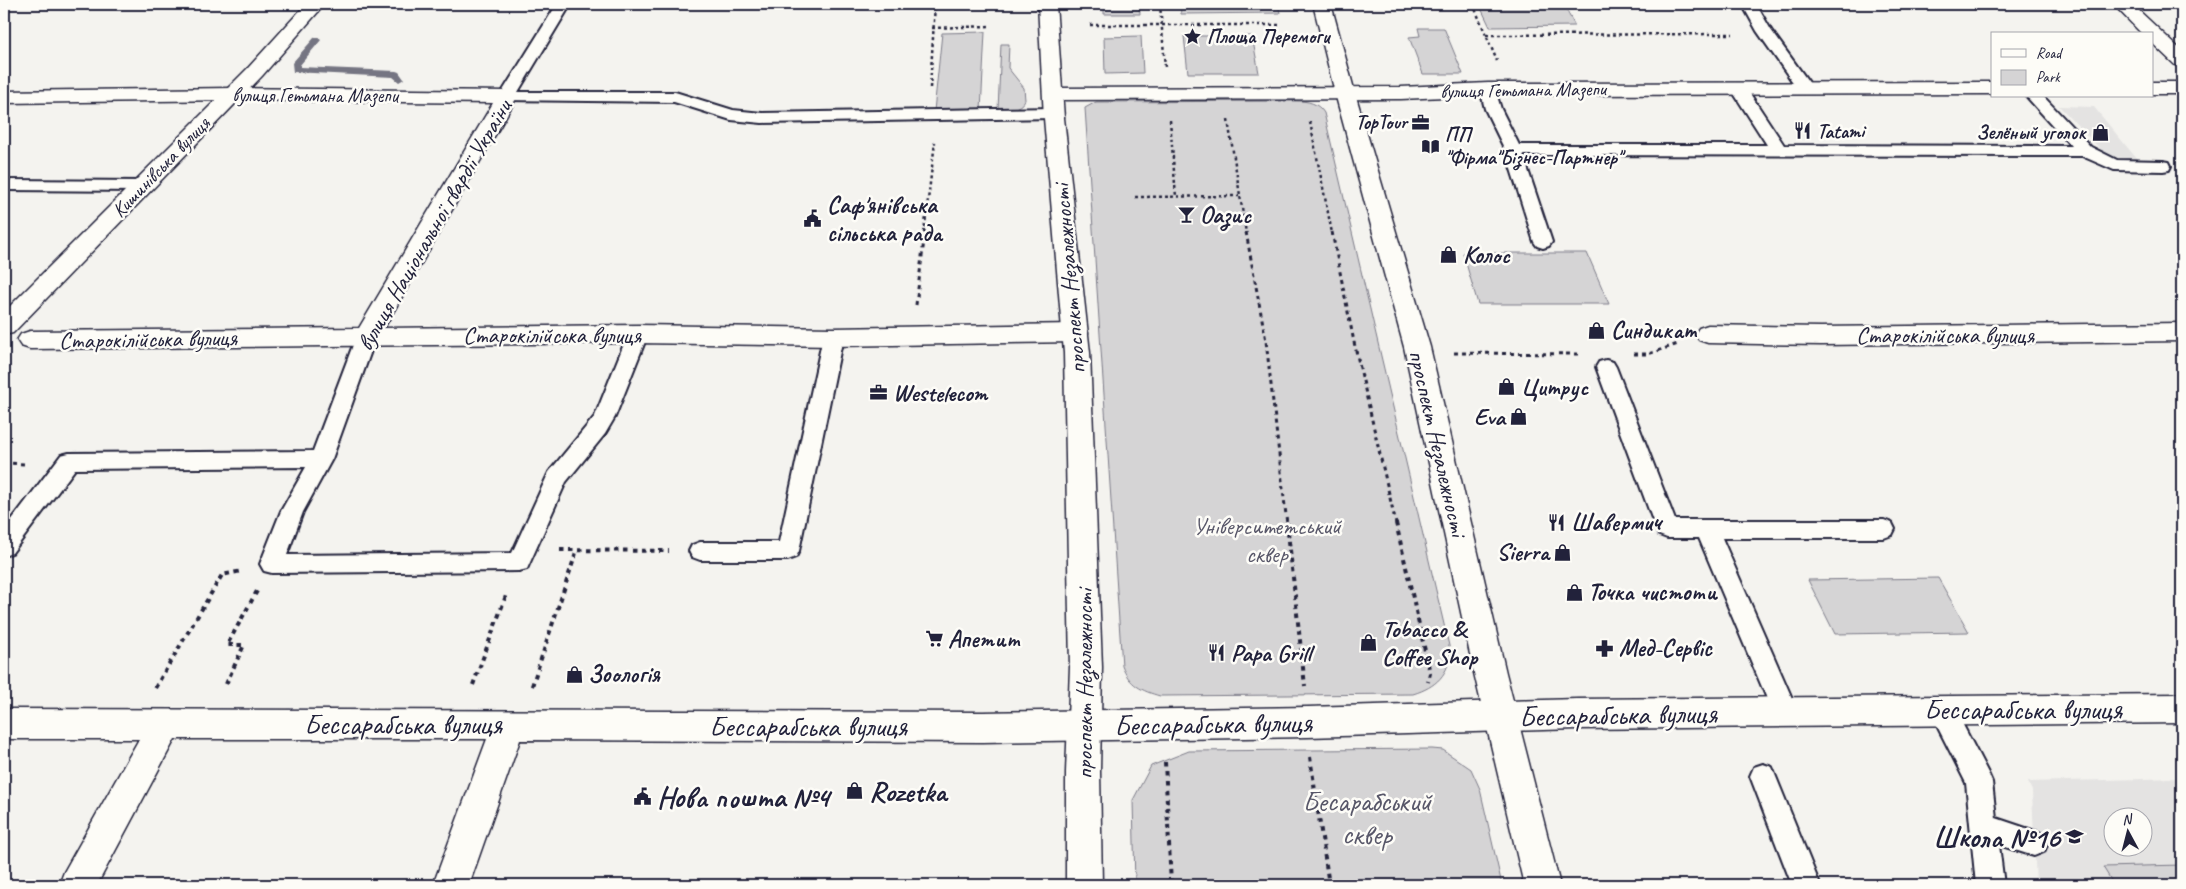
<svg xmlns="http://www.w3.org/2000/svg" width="2186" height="889" font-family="Caveat,sans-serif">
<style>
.built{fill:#e4e3e2;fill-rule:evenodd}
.green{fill:#d5d4d5;stroke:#7c7b88}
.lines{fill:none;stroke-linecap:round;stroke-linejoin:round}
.stream{fill:#757582;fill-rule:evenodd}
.lane-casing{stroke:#22223b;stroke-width:4}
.street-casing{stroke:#22223b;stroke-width:3}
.secondary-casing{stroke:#22223b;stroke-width:3}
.primary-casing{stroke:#22223b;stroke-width:3}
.path-far2{stroke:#22223b;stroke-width:2.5;stroke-dasharray:3 3;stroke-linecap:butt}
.path-far1{stroke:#22223b;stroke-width:3;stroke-dasharray:4 4;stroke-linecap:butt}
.path{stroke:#22223b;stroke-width:4;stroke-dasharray:4.5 4.5;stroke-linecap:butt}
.lane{fill:#fdfcf7;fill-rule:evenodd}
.street{fill:#fdfcf7;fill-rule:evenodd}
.secondary{fill:#fdfcf7;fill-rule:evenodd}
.primary{fill:#fdfcf7;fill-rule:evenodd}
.labels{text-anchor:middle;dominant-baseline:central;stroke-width:5;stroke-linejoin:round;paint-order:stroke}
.far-poi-label{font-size:20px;font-weight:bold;fill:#22223b;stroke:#fdfcf7;text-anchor:start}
.far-street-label{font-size:20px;fill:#22223b;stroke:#fdfcf7}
.poi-label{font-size:24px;font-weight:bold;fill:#22223b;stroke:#fdfcf7;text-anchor:start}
.street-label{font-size:24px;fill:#22223b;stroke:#fdfcf7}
.park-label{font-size:24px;fill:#585769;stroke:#fdfcf7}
.near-street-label{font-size:29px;fill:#22223b;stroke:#fdfcf7}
.near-poi-label{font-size:29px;font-weight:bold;fill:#22223b;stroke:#fdfcf7;text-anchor:start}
.near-park-label{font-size:29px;fill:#585769;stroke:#fdfcf7}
</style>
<rect width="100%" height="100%" fill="#f4f3ef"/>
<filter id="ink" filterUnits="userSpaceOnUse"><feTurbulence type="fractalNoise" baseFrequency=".02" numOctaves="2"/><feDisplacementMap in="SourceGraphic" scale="10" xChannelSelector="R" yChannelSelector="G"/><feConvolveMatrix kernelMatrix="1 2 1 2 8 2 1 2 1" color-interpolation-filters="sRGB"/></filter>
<g filter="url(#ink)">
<g class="built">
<polygon points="2059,106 2094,107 2137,159 2108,157"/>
<path d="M2182,778V885H2036L2032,791L2028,782ZM2114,816H2144V846H2114Z"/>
</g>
<g class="green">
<polygon points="1104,4 1139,4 1140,14 1104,14"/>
<polygon points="1180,4 1278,4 1280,13 1181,14"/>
<polygon points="1479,4 1563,4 1575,26 1490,27"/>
<polygon points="1418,28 1444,28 1463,74 1423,74 1409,37 1420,36"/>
<polygon points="985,32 981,111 934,111 942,33"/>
<polygon points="1141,36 1143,73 1105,74 1104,37"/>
<polygon points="1184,36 1252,36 1259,73 1188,73"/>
<path d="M1001,44H1009L1008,68L1024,88L1025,100C1019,110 1009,109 998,110Z"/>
<path d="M1297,101C1308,101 1318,103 1324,113L1450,650C1450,674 1436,687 1413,694L1160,696C1142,691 1129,685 1122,666L1085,108L1096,102Z"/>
<polygon points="1463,253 1587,253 1609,304 1478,304"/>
<polygon points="1938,578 1969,632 1835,634 1808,580"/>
<polygon points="1432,749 1443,750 1471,769 1480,789 1502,885 1135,885 1133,800 1151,766 1189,751"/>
<polygon points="2182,865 2182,885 2114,885 2103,867"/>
</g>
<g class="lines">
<polygon class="stream" points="317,37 321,40 300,65 300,67 396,71 399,72 404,79 399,82 393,77 293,72 292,63 314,38"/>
<defs>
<g id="lane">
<polygon points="557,4 571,4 518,92 675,92 733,110 762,113 1054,108 1060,110 1062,113 1060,116 1054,118 762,123 731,120 674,102 501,100 499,97"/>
<polygon points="1742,4 1756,4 1771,30 1813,88 1811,91 1799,91 1757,31"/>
<polygon points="1488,84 1494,86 1501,109 1519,145 1767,145 1731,89 1733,86 1745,86 1784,145 2071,146 2026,96 2043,96 2091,147 2117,160 2163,161 2169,162 2171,166 2169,170 2163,171 2114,170 2082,156 1523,155 1552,242 1549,246 1543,248 1537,246 1534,242 1505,150 1485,109 1480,89 1482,86"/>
<polygon points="4,180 143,181 149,182 152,186 149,190 143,191 4,190"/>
<polygon points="638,327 645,329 648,334 615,417 605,434 566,482 527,569 519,571 272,573 264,571 260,564 281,511 306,467 75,469 12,553 4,556 4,530 61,455 69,453 313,451 356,337 359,332 366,330 373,332 376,337 332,459 303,512 287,555 512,553 549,472 595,416 628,334 631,329"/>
<polygon points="833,330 840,332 843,337 799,551 796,557 788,560 700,560 692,557 689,551 692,545 700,542 779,542 823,337 826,332"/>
<polygon points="1606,360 1613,362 1616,367 1675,520 1884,520 1892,523 1895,529 1892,535 1884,538 1722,538 1798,712 1794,720 1785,723 1776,720 1699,538 1667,538 1659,535 1656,529 1596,367 1599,362"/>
<polygon points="1942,699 1951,702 1988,773 1992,782 1996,818 2044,834 2048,843 2044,852 2034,856 1999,845 2004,885 1976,885 1966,783 1929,710 1933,702"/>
<polygon points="1763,764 1772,767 1820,885 1792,885 1750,776 1754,767"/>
</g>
<g id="street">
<polygon points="2113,4 2132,4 2182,51 2182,67 2175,65 2152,43 2152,34 2142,34"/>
<polygon points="1992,82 1992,94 1488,95 1401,99 1054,100 1047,98 1044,94 1047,90 1054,88 1401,87 1488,83"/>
<rect x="2152" y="82" width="30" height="12"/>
<polygon points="232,88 507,91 514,93 517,97 384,328 638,325 833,328 1075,324 1084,327 1088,333 1084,339 1075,342 833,346 638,343 30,349 21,346 17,340 21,334 30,331 359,328 493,103 232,100 4,103 4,91"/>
<polygon points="2182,323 2182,341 1821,345 1708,343 1699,340 1695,334 1699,328 1708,325 1821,327"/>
<polygon points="2182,694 2182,723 1577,729 1308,737 983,742 520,740 469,885 433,885 487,739 175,739 97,885 59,885 64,872 139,739 4,739 4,709 983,712 1308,707 1577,699"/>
</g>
<polygon id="secondary" points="306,4 325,4 262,76 13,333 4,335 4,312 248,68"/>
<g id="primary">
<polygon points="1038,4 1056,4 1064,118 1090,353 1102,667 1100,772 1102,885 1066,885 1066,772 1070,667 1064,353 1044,118"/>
<polygon points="1313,4 1331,4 1355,93 1430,347 1506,673 1560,885 1524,885 1474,673 1404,347 1335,93"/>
</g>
</defs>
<use href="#lane" class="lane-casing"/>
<use href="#street" class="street-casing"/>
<use href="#secondary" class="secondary-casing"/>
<use href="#primary" class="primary-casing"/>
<g class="path-far2">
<polyline points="1160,4 1165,67"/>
<polyline points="1473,4 1497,61"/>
<polyline points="934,8 992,6"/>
<polyline points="1090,25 1280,25"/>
<polyline points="932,28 991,26"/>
<polyline points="1486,35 1733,34"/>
<polyline points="930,88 935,4"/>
<polyline points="1170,120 1176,197"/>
<polyline points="1228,120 1246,233"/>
<polyline points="1310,122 1332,233"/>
<polyline points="1135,197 1239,196"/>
<polyline points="924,233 935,142"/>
</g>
<g class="path-far1">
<polyline points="1246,232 1266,341 1287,524"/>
<polyline points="1332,232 1354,342 1396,524"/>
<polyline points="916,305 925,232"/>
<polyline points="1454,353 1578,354"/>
<polyline points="1634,354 1648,354 1678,344"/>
<polyline points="4,463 26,464"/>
</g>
<g class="path">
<polyline points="1287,523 1305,686"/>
<polyline points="1396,523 1430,673 1428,682"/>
<polyline points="560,550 669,551"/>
<polyline points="226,684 244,645 227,645 257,591"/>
<polyline points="473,685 507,593"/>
<polyline points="532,686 577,550"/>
<polyline points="155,688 222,575 242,571"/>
<polyline points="1310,757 1329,885"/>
<polyline points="1165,762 1171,885"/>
</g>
<use href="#lane" class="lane"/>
<use href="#street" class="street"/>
<use href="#secondary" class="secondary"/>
<use href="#primary" class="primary"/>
</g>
</g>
<defs>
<symbol id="sight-bare" viewBox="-9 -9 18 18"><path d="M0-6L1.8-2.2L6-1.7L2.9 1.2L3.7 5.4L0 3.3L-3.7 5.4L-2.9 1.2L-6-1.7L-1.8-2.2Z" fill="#22223b" stroke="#fdfcf7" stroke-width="2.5" paint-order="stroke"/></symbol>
<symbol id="office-bare" viewBox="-9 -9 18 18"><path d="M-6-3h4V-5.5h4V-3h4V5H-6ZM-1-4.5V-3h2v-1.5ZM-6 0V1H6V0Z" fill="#22223b" stroke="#fdfcf7" stroke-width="2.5" paint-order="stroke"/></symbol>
<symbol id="restaurant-bare" viewBox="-9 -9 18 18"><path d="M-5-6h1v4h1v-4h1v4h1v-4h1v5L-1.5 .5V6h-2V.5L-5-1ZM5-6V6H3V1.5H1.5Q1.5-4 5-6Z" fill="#22223b" stroke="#fdfcf7" stroke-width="2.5" paint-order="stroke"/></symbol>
<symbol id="shop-bare" viewBox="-9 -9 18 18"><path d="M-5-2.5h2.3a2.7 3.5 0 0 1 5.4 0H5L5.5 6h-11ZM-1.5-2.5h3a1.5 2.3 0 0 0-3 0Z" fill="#22223b" stroke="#fdfcf7" stroke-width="2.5" paint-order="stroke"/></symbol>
<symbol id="library-bare" viewBox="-9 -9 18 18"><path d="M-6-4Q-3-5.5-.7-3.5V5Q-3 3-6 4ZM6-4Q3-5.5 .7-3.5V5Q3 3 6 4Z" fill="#22223b" stroke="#fdfcf7" stroke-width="2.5" paint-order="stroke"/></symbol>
<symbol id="bar-bare" viewBox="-9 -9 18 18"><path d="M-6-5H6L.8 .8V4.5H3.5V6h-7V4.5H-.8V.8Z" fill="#22223b" stroke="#fdfcf7" stroke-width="2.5" paint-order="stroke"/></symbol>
<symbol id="civic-bare" viewBox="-9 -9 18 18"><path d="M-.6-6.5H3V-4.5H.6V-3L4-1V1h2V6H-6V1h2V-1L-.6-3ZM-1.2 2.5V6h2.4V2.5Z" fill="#22223b" stroke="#fdfcf7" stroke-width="2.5" paint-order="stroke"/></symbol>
<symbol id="supermarket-bare" viewBox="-9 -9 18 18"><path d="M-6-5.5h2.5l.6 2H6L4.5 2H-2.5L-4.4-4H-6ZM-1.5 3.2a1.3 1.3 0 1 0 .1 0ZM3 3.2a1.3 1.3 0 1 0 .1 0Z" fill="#22223b" stroke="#fdfcf7" stroke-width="2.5" paint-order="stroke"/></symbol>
<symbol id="pharmacy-bare" viewBox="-9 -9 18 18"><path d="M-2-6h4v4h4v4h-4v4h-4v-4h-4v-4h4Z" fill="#22223b" stroke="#fdfcf7" stroke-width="2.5" paint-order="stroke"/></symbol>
<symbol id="school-bare" viewBox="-9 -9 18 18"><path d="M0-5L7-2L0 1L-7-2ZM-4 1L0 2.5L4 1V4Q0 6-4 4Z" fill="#22223b" stroke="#fdfcf7" stroke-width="2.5" paint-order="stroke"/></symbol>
</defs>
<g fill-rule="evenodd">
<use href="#sight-bare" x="1180" y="24" width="25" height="25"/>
<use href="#office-bare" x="1408" y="110" width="25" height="25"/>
<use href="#restaurant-bare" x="1790" y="118" width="25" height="25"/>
<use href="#shop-bare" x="2088" y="120" width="25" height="25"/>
<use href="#library-bare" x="1418" y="134" width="25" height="25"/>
<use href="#bar-bare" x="1174" y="202" width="25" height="25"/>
<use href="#civic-bare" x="800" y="206" width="25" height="25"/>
<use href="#shop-bare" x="1436" y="242" width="25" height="25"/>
<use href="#shop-bare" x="1584" y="318" width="25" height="25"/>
<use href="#shop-bare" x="1494" y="374" width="25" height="25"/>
<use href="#office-bare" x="866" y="380" width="25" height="25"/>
<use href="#shop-bare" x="1506" y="404" width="25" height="25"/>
<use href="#restaurant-bare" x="1544" y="510" width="25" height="25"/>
<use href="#shop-bare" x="1550" y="540" width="25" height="25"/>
<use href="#shop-bare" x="1562" y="580" width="25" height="25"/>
<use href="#supermarket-bare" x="922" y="626" width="25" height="25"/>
<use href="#shop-bare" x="1356" y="630" width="25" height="25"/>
<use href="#pharmacy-bare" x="1592" y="636" width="25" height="25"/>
<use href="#restaurant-bare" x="1204" y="640" width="25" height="25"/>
<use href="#shop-bare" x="562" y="662" width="25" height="25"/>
<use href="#shop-bare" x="842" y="778" width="25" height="25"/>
<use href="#civic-bare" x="630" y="784" width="25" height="25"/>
<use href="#school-bare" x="2062" y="824" width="25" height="25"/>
</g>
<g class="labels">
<g class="far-poi-label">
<text x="1207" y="36">Площа Перемоги</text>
<text x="1407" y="122" text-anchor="end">TopTour</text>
<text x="1817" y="131">Tatami</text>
<text x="2086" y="132" text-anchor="end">Зелёный уголок</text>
<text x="1445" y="134">ПП<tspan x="1445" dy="23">"Фірма"Бізнес-Партнер"</tspan></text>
</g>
<g class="far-street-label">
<text transform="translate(1523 90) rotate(-1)">вулиця Гетьмана Мазепи</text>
<text x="315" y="95">вулиця Гетьмана Мазепи</text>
<text transform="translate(161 167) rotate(-46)">Кишинівська вулиця</text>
</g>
<g class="poi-label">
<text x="827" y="205">Саф'янівська<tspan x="827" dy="28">сільська рада</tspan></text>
<text x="1200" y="215">Оазис</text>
<text x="1463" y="255">Колос</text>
<text x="1611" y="330">Синдикат</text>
<text x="1521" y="387">Цитрус</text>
<text x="893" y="393">Westelecom</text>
<text x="1505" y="417" text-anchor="end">Eva</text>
<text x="1571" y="522">Шавермич</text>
<text x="1549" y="552" text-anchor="end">Sierra</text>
<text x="1588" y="592">Точка чистоти</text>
<text x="1382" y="629">Tobacco &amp;<tspan x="1382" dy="28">Coffee Shop</tspan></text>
<text x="948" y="639">Апетит</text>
<text x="1619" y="648">Мед-Сервіс</text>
<text x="1231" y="653">Papa Grill</text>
<text x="588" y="674">Зоологія</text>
</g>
<g class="street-label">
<text transform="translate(434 225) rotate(-60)">вулиця Національної гвардії України</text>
<text transform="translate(1069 279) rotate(-95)">проспект Незалежності</text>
<text x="552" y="335">Старокілійська вулиця</text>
<text x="1945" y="335">Старокілійська вулиця</text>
<text transform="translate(148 339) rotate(-1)">Старокілійська вулиця</text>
<text transform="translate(1438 443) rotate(77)">проспект Незалежності</text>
<text transform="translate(1084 684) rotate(-90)">проспект Незалежності</text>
</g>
<g class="park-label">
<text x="1267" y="526">Університетський<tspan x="1267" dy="28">сквер</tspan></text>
</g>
<g class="near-street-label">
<text x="2023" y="709">Бессарабська вулиця</text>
<text transform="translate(1618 715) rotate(-1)">Бессарабська вулиця</text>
<text x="403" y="724">Бессарабська вулиця</text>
<text transform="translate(1213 724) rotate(-1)">Бессарабська вулиця</text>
<text x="808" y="726">Бессарабська вулиця</text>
</g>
<g class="near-poi-label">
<text x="869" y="791">Rozetka</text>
<text x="657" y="797">Нова пошта №4</text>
<text x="2060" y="837" text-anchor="end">Школа №16</text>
</g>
<g class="near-park-label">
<text x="1367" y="801">Бесарабський<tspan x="1367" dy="33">сквер</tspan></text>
</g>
</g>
<rect width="2186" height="889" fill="none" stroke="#fdfcf7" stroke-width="20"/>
<rect x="10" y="10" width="2166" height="869" fill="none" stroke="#22223b" stroke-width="2" filter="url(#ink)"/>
<rect x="1991" y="32" width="162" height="65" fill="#fdfcf7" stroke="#a5a5ac"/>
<rect x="2001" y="49" width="25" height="8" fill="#fdfcf7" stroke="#a5a5ac"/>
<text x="2036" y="58" font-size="15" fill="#22223b">Road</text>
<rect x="2001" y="70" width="25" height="15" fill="#d5d4d5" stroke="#a5a5ac"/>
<text x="2036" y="82" font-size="15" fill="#22223b">Park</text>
<g transform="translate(2128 832) rotate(353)"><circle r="24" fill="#fdfcf7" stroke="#a5a5ac"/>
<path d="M0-4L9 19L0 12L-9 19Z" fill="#22223b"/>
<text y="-8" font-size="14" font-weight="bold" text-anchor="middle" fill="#22223b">N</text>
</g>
</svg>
